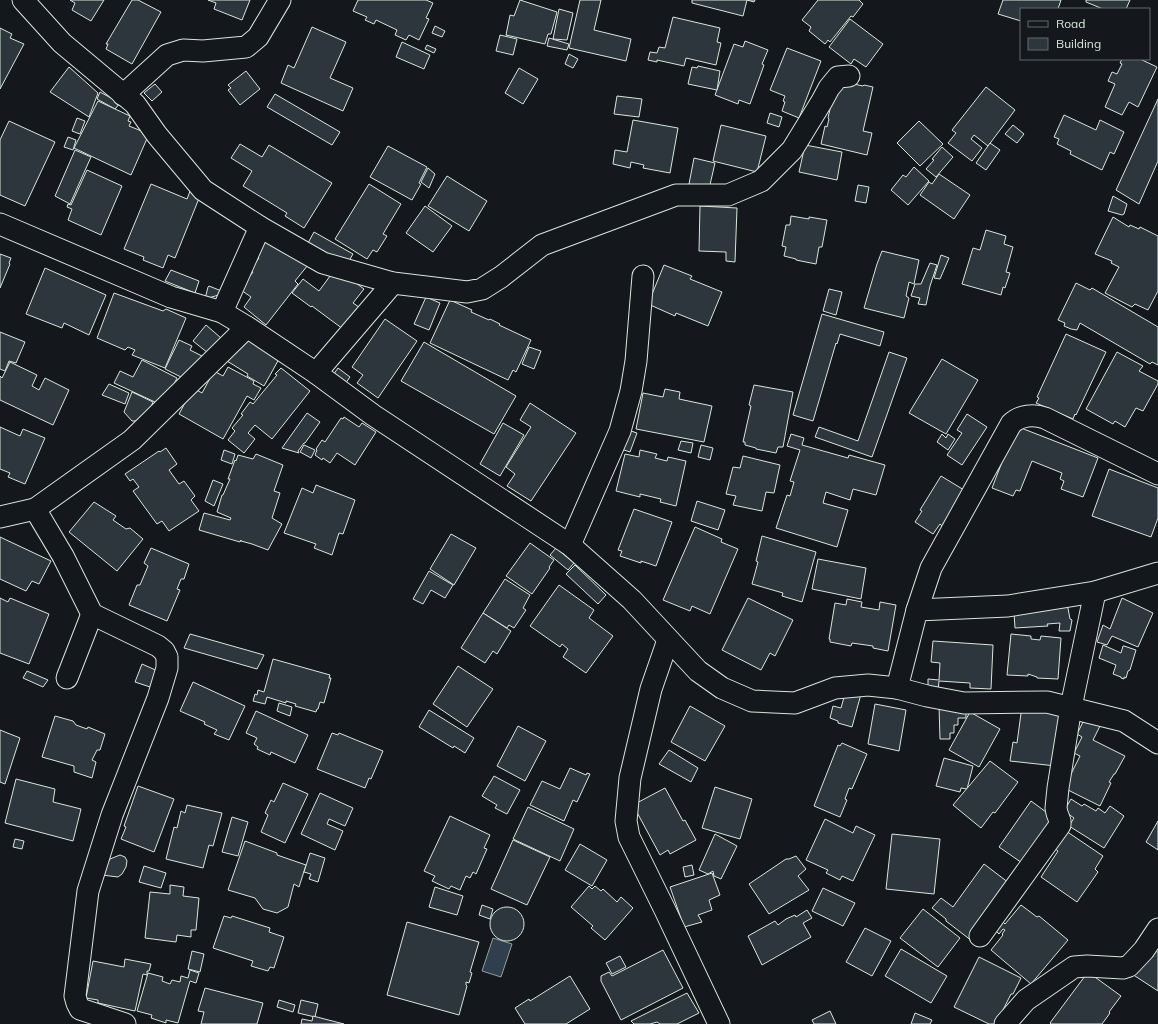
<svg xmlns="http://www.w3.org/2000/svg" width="1158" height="1024" font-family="Mulish,sans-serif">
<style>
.water{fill:#2f3f4d;stroke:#939e99}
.building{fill:#2c363c;stroke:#d8e6dc}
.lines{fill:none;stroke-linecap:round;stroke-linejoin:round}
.street-casing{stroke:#d8e6dc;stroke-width:23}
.street{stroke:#14181c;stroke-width:21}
</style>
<rect width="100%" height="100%" fill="#14181c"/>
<polygon class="water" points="493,938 512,944 501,977 482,971"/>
<g class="building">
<polygon points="70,0 104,0 91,21 72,10 75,3"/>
<polygon points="132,0 138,0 161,12 132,64 106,49 108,44 106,44"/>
<polygon points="208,0 250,0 242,20 214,9 216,3"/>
<polygon points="358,0 426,0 433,3 426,18 429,19 419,40 409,35 406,40 395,35 397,30 376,20 374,24 365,20 367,17 353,11"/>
<polygon points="520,0 557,12 551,34 548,34 545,44 506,35 510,15 514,16"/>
<polygon points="580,0 601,0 594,30 631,39 626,61 569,48"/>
<polygon points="692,0 755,0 754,2 747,0 743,16 692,3"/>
<polygon points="818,0 859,0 863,4 853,17 851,16 830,42 828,40 825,44 809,31 811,27 802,20"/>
<polygon points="1003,0 1061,0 1058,9 1021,9 1021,21 998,14"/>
<polygon points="1086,0 1130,0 1126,9 1103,9 1086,2"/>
<polygon points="559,9 573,13 567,40 553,39"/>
<polygon points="673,17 720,28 717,42 721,43 716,65 686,58 684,66 657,60 657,62 648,60 650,52 657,53 659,47 665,48"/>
<polygon points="850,19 883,44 866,67 854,59 851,64 829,47"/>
<polygon points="435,26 445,31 442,37 432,33"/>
<polygon points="312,27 346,42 330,78 353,88 343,111 281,83 288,65 294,68"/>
<polygon points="0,28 12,34 10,38 24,44 0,89"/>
<polygon points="500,35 517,39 513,55 496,51"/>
<polygon points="549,38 569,44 567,50 547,46"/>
<polygon points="745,41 768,50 762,64 764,65 750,104 739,100 738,104 715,95 734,44 743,47"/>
<polygon points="402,42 430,55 424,69 396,57"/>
<polygon points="427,45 436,49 434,53 425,49"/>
<polygon points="787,48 821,61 799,118 782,111 785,102 783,101 785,96 770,90"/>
<polygon points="569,54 578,59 573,68 565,64"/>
<polygon points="1122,59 1140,59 1157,67 1138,107 1129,102 1122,115 1105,107 1115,84 1108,81 1112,72 1117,74 1122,64 1120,63"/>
<polygon points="698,66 720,71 717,90 688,84 692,67 697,68"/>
<polygon points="69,67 98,93 89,117 50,92"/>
<polygon points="519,68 538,79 523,104 505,93"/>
<polygon points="246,71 260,89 240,105 228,90 231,88 228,85"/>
<polygon points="840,81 863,86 864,85 873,87 863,131 872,133 867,155 821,144 825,126 827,127 829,119 828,118 836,83"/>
<polygon points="155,84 162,92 152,101 144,93"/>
<polygon points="986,87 1015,110 988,146 974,135 971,139 982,148 972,161 948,143 956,133 952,130"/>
<polygon points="100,92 120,103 115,109 97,99"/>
<polygon points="275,94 340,132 332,145 267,107"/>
<polygon points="617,96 642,99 639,117 614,114"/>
<polygon points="1158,99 1158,161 1139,204 1116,190"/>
<polygon points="98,101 130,116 128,121 131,122 129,126 149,134 131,175 74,148"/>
<polygon points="770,113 782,117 779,127 767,123"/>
<polygon points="1064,115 1096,130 1100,120 1124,132 1114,154 1110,152 1102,170 1070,154 1071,151 1057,144 1059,139 1054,137"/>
<polygon points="77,118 85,121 80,134 72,131"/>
<polygon points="633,120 678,128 670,173 643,168 644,165 631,162 630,168 613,164 615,150 627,152"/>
<polygon points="9,121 55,142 25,206 0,195 0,140"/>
<polygon points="919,121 943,144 920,166 897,143"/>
<polygon points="721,125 766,136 757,172 713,161"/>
<polygon points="1013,125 1024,134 1017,143 1005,134"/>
<polygon points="68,137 76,140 73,150 64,147"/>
<polygon points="990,143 1000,150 986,170 976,163"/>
<polygon points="240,144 262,157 269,145 332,183 304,228 285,216 287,213 243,186 252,171 231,158"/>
<polygon points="805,145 842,152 837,180 799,172"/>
<polygon points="388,146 427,167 419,183 421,184 412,200 370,177"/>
<polygon points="942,147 953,157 936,177 926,169 934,160 932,159"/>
<polygon points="75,150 91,157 70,204 55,196"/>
<polygon points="694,158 715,163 709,189 689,184"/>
<polygon points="914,167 929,181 908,205 891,190 903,175 906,177"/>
<polygon points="428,168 435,174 429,188 421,182"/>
<polygon points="87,170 122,186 101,235 68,220 72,209 67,207 68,204 71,205"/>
<polygon points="939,174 970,195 954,219 920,195 929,182 932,184"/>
<polygon points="447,176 487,201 469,231 428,206"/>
<polygon points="151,184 187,199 192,186 202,191 175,258 168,255 163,268 143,260 144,257 124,249"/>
<polygon points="369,184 401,204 383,234 387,236 377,252 373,250 367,259 335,239"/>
<polygon points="858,185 869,187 866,203 855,201"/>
<polygon points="1113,196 1127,204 1124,214 1122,215 1108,211"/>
<polygon points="425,206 452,226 433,252 406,233"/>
<polygon points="700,206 737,208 735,262 726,261 726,252 699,251"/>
<polygon points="791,216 809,219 809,217 827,220 822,247 819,247 816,264 796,260 796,259 784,256 786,247 782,246 786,225 790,225"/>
<polygon points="1113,217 1129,227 1130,225 1139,229 1140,227 1158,236 1158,291 1148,310 1135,304 1132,307 1105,293 1119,267 1111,263 1112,261 1095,254"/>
<polygon points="986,230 1006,236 1004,244 1013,247 1006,272 1010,273 1005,288 1003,287 1001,295 962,284 973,248 980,250"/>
<polygon points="314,232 353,254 346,266 308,243"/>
<polygon points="270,235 308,265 295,281 298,284 266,325 244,307 251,297 241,290 244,284 253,272 250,270 259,258 255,255"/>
<polygon points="882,251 919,260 914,284 909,282 906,296 909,298 904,318 864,308 877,264"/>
<polygon points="0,254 11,258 9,263 10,264 0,288"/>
<polygon points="941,255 949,258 940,279 934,278"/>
<polygon points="930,263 937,265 930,286 926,305 918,304 920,298 911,296 915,284 921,284"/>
<polygon points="664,265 692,276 690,279 722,292 708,326 676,313 675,316 648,304"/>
<polygon points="45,268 106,295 89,335 64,323 62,328 26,314"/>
<polygon points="336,268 364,289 353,303 359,307 343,329 312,306 311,307 292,293 303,279 319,291"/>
<polygon points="171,270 199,281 195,293 165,281"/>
<polygon points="1076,283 1090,290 1092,288 1158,327 1158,365 1152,362 1150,364 1080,323 1077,330 1071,329 1064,326 1065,323 1058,320"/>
<polygon points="209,286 224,292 222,294 205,299 208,287"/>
<polygon points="829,289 842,292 836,315 823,311"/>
<polygon points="114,293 163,311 166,309 186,318 165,368 132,355 135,350 128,347 125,350 97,338"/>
<polygon points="426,297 440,303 429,330 414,324"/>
<polygon points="450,300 472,310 471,312 489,320 490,319 500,324 499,325 531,340 516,372 513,370 508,380 430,343"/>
<polygon points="822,314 884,332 880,346 840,334 837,344 836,343 813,421 793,415"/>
<polygon points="385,319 417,341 378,398 357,383 363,375 352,367"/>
<polygon points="206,325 221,338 208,353 193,341"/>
<polygon points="0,332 25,342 16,363 9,361 5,371 0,369"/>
<polygon points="1066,334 1106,352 1076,415 1075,414 1073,419 1036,403 1039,398 1037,397"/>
<polygon points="249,336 279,359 264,386 247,376 248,374 227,361"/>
<polygon points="179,340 192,346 190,350 204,357 189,381 165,369"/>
<polygon points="424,342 516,396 494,434 401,381"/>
<polygon points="529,347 541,351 534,369 522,364"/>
<polygon points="889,352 907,358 872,457 815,437 819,427 858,441"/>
<polygon points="1117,352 1143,366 1139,371 1158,381 1158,384 1143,411 1136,408 1125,427 1115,421 1113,424 1086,409"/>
<polygon points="942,359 978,380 946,434 909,413"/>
<polygon points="142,360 177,378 162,409 155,402 114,383 120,371 133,377"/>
<polygon points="10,362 37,375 32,386 39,390 45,378 69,390 53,425 0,400 0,376 2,378"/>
<polygon points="228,367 254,381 253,384 261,388 254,400 247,396 223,439 179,414 193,388 202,393 214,371 223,376"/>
<polygon points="281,368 310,391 272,439 255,425 248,433 255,439 244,453 228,440 235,431 232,428 243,415 241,414 250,402 253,404 277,375 275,374"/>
<polygon points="338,368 350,377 343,387 331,378"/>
<polygon points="109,384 129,393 125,404 102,395"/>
<polygon points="754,385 793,392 783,447 778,447 776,453 756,449 756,448 745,445 745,442 743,442 751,406 749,405"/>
<polygon points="665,389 680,392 679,399 712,406 704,442 636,429 643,393 663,397"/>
<polygon points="132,392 153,402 147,417 141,421 132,421 124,412"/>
<polygon points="530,403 576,433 531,501 507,486 515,474 506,467 531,427 520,420"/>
<polygon points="307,413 320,422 305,443 304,443 298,451 299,453 282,448"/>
<polygon points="967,414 987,427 962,465 947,455 962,433 957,430"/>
<polygon points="344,417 359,427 362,423 376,432 355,465 337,453 330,463 323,458 322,460 315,455 317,450 316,449 322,440 325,442 341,418 343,419"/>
<polygon points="503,423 524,435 500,476 480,464"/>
<polygon points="1016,426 1098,458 1083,497 1061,489 1064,481 1060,479 1062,473 1032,461 1020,491 1016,490 1013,496 992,488"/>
<polygon points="0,427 20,436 23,429 45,438 25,484 8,477 10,473 0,469"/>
<polygon points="625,429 637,433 630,452 618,448"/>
<polygon points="791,434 804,438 802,445 848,458 849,455 885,465 876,495 853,489 850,500 826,492 823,503 848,510 837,547 776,528 787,495 790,496 794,482 790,481 800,450 787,446"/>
<polygon points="942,434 946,438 948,434 955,439 948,450 937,442"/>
<polygon points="681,441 693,443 691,453 678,450"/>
<polygon points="304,445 315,450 311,458 300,452"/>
<polygon points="701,445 713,448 710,460 698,457"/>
<polygon points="166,448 177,464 169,470 179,484 184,481 195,496 191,500 199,511 169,531 162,521 157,524 133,491 139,487 133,479 130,481 125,474 159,451 160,452"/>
<polygon points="224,450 235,454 232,464 221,460"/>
<polygon points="640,450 657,454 655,458 667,461 668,457 686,461 676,506 660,502 661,499 640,494 640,497 616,491 625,454 639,457"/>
<polygon points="256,454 283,465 274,491 280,493 272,518 282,524 268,550 252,544 241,541 241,540 240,542 199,530 204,513 230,520 231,518 217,512 222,495 223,495 230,479 228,479 235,460 236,461 238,455 253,459"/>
<polygon points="743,456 780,465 774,493 766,492 762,511 733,505 736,496 726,494 733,467 740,468"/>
<polygon points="1109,469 1158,488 1158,518 1151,537 1092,516"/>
<polygon points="941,476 964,490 942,526 940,524 933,534 915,522 922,511 920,510"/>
<polygon points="213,480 223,484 214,506 205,501"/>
<polygon points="316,485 355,500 343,534 339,533 332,555 314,548 316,544 284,533 302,488 313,493"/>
<polygon points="697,501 725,510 718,530 691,521"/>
<polygon points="94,502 116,516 113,520 126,529 130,528 143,539 117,571 69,532"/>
<polygon points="634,509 672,522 656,566 641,561 641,563 620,556 622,551 618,550"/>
<polygon points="695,527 722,539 721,542 738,549 710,614 692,606 690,611 663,600"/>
<polygon points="451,534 476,548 454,585 430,569"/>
<polygon points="762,536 816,552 802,602 782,596 783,593 752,584 758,562 756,561"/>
<polygon points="0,537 51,561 39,584 32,581 26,591 0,579"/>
<polygon points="530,543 554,560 549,567 550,568 532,594 506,576"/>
<polygon points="151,548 189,564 184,579 181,579 177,589 180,590 167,621 129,605 137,585 140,585 148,566 144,563"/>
<polygon points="556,548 574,563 568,570 550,555"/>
<polygon points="818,559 866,568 861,599 812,589"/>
<polygon points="575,565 606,595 598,604 566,574"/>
<polygon points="429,571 453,585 445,598 431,590 423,604 413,599"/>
<polygon points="505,579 530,595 523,608 526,610 514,628 509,625 507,628 483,613"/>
<polygon points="559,585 594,610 589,618 613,636 586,673 563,657 568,649 562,644 560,647 530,626"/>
<polygon points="0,598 8,602 10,598 49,614 29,664 0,653"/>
<polygon points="748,598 793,620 775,656 770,653 761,670 722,650"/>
<polygon points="1122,598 1153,613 1138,647 1112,636 1107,645 1097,642 1103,625 1110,629"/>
<polygon points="847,599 862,602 861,607 879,610 880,602 896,605 888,651 873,648 873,646 852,643 851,646 830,642 830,639 829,639 835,603 846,605"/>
<polygon points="1067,603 1070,619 1072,620 1070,631 1059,631 1060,623 1047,624 1048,626 1015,628 1014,613"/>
<polygon points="483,613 511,631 497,654 493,651 485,663 461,648"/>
<polygon points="190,634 264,655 257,669 184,648"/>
<polygon points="1011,634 1031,636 1031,639 1040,640 1041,636 1061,638 1058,679 1037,678 1037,677 1028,674 1028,676 1007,675"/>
<polygon points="933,641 993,645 991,689 970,688 970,683 939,681 938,691 928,690 928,679 939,680 940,663 931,662"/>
<polygon points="1103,645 1121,653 1123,646 1124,646 1136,650 1130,670 1128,671 1126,678 1124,677 1124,679 1121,678 1121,677 1113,674 1116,665 1099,658"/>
<polygon points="273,659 330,675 329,678 331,678 324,703 320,702 318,709 317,709 316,712 295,706 296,704 286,701 286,703 267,697 265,704 253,701 255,694 257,695 258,690 264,692"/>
<polygon points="142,664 160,672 153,688 135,682"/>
<polygon points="458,666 493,689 467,727 433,704"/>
<polygon points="27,671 48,680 43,687 23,678"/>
<polygon points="193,682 245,706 229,740 214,734 217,730 204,724 205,722 180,711"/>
<polygon points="846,690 861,694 852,727 838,723 838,721 830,718 833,706 841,708"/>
<polygon points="279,703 292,707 290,716 277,711"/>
<polygon points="875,704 906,710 899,751 868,744"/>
<polygon points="966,705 966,718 958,718 958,725 954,725 954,733 950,733 950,739 940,739 939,706"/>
<polygon points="690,706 725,726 705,761 671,742"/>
<polygon points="1022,706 1047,710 1047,713 1062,715 1056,766 1010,761 1013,742 1017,743"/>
<polygon points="429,710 474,738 465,753 454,746 453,748 419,727"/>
<polygon points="256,711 308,735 295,763 271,752 270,755 257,749 258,747 254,744 257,738 246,733"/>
<polygon points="970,712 1000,729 979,767 949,750"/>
<polygon points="55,716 73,721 76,725 87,729 88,727 105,734 100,750 97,750 92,760 96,762 92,778 74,772 74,766 42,757"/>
<polygon points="1086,716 1101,724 1093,740 1125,756 1115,774 1114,774 1109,782 1111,783 1100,806 1064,788 1080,756 1074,753 1082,737 1077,734"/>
<polygon points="518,726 546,741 525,781 497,766"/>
<polygon points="0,730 20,738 5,784 0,782"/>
<polygon points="332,733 338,735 339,733 383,751 371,779 369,778 365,788 317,769"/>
<polygon points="842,743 867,754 852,789 849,788 845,799 847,800 840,817 814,806 838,745 840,746"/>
<polygon points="669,750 698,768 691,782 659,764"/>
<polygon points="944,758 973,766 967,789 961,788 960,792 936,786"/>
<polygon points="990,761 1018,782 995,813 993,812 981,828 953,805"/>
<polygon points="570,768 586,775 587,773 590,774 577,802 573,800 564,821 530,805 542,781 560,789"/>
<polygon points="494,776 520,790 507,814 495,808 497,805 482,796"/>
<polygon points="16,779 55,789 53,802 81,809 73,841 5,823"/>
<polygon points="283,783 308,794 285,843 261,832 268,815 265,813 271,800 274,802"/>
<polygon points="138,786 174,799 154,852 121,839 126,827 124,826"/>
<polygon points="715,787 752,799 740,839 702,828"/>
<polygon points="665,788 683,821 685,820 696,840 670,854 668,850 660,855 633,805"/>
<polygon points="320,793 353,808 345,826 329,819 327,824 343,831 335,850 301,834"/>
<polygon points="1071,799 1082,806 1084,804 1096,811 1098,808 1105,813 1110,806 1124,816 1104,848 1069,826 1074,818 1064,811"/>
<polygon points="1031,801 1057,820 1025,865 999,847"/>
<polygon points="187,805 222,813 213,846 209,845 203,868 166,859 174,827 177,828 181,811 185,813"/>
<polygon points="528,807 574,829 560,861 513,839"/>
<polygon points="450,816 490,835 484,848 487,849 476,874 473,872 470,878 466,876 460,890 451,886 449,889 432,881 435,876 424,871"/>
<polygon points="232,817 248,822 238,856 222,852"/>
<polygon points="825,819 853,833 856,826 875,835 853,881 842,876 840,880 826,873 828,870 806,860"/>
<polygon points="1158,821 1158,850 1146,842"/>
<polygon points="1066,831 1103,856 1095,869 1098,872 1077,902 1041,877 1058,851 1054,848"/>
<polygon points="715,834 737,846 721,879 714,876 713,871 708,874 699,870"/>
<polygon points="892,834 940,839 934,894 886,889"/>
<polygon points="15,839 24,841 22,849 13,847"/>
<polygon points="513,840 550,857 527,905 491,889"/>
<polygon points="245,841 277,853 277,855 306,865 299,887 294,884 288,907 277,913 263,909 255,898 228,890"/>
<polygon points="580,844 607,860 592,886 565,870"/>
<polygon points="310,853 325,858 318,882 309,879 311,874 304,872"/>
<polygon points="120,855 125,857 127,861 126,867 122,874 118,877 102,875 107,863 110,859"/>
<polygon points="796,856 806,869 798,876 809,890 769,914 749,884 786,859 789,859"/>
<polygon points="984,864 1013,886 972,941 946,921 946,919 932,908 941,898 953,907"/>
<polygon points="692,865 694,875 685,877 683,867"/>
<polygon points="144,866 166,873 161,888 139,882"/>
<polygon points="712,873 720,895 709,900 712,910 698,915 702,922 684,927 670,887"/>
<polygon points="170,885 184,887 183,896 199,898 196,930 191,930 191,937 177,935 176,942 145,938 150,892 170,894"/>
<polygon points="589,886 592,889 595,886 601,891 603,889 617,902 621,897 633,908 605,940 591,928 593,926 571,907"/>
<polygon points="435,887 463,896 457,915 429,907"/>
<polygon points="823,888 855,903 843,926 812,911"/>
<polygon points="482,905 493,909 490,919 479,915"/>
<polygon points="1021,905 1037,917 1039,916 1068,940 1031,984 991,950 1003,935 1002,934 1005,930 1003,929 999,934 994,929 1000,919 1005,924"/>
<circle cx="507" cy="924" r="17"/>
<polygon points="923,909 960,938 938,967 900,938"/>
<polygon points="807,910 812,918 803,923 811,937 762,965 748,936 775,921 778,925 786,919 795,915 796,917"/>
<polygon points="224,916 231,918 232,916 270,928 269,932 284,937 274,968 270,967 268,971 251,966 253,961 213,948"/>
<polygon points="407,922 479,942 470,972 472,973 469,983 466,982 466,985 467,986 459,1015 387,995"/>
<polygon points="865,928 891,941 872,976 846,962"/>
<polygon points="1158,935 1158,991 1132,974"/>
<polygon points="901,949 947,976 931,1003 885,976"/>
<polygon points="663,950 683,988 621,1020 601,981 601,976 609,972 612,976"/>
<polygon points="192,951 204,954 200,972 188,969"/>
<polygon points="620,956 626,967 612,974 606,963"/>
<polygon points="979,957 1021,978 1013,994 1011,994 996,1024 989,1024 954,1007"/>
<polygon points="125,959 151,964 149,971 147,971 147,975 143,974 135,1011 98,1003 98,1000 86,998 93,961 124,967"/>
<polygon points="190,970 199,973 196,983 190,981 178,1023 166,1020 166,1023 151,1018 152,1015 137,1011 148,973 163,977 162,981 170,984 172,980 180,982 181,976 188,978"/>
<polygon points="1088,972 1121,996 1109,1012 1110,1013 1102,1024 1051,1024 1050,1023"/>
<polygon points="570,976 590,1009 566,1024 525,1024 515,1008 529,999 530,1001"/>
<polygon points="205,988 263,1003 257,1024 201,1024 204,1012 198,1011"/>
<polygon points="687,993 699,1013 677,1024 660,1024 657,1022 650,1024 634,1024 631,1021"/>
<polygon points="279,1000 295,1005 293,1012 277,1007"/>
<polygon points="301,1000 318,1004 315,1017 298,1013"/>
<polygon points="830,1011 836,1024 814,1024 812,1020"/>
<polygon points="915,1013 932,1020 930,1024 911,1024"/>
<polygon points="313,1016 344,1024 301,1024 302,1019 312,1021"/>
</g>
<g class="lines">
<defs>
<g id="street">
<polyline points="23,0 62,43 135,104 157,135 203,190 260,227 323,263 393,283 467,292 482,289 501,277 542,245 676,195 728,195 761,181 792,150 822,101 829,88 838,77 849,76"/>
<polyline points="123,95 167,55 183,50 203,51 246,47 258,37 280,0"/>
<polyline points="0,224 171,297 222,312 247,327 316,373 373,415 570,545 632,600 698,671 722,688 752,701 795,703 835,688 868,685 897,688 927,696 964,703 1047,702 1124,721 1158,743"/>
<polyline points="222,312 260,227"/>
<polyline points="316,373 393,283"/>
<polyline points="35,509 63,556 92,614 158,646 164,651 167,657 167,668 158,698 112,815 88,891 75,996 77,1003 80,1009 125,1024"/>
<polyline points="0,517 35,509 132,440 247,327"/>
<polyline points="570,545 620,431 631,391 636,361 643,276"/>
<path d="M917,610L931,568L1011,424C1020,415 1034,414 1045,418L1158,474"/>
<polyline points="668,640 651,689 630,778 626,821 629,837 665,910 719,1024"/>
<polyline points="67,678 92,614"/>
<polyline points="897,688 917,610 1008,606 1095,592 1158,573"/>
<polyline points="980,936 1060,825 1060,821 1057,813 1056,808 1058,788 1071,707 1095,592"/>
<polyline points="1005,1024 1026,1000 1074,967 1087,966 1123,968 1129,966 1144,950 1158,929"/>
</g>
</defs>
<use href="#street" class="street-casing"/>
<use href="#street" class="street"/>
</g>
<rect x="1020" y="8" width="130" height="52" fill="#14181c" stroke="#626a69"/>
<rect x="1028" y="21" width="20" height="6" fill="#14181c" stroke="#626a69"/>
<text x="1056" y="28" font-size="12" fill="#d8e6dc">Road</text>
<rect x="1028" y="38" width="20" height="12" fill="#2c363c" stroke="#626a69"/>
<text x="1056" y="48" font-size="12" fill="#d8e6dc">Building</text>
</svg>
